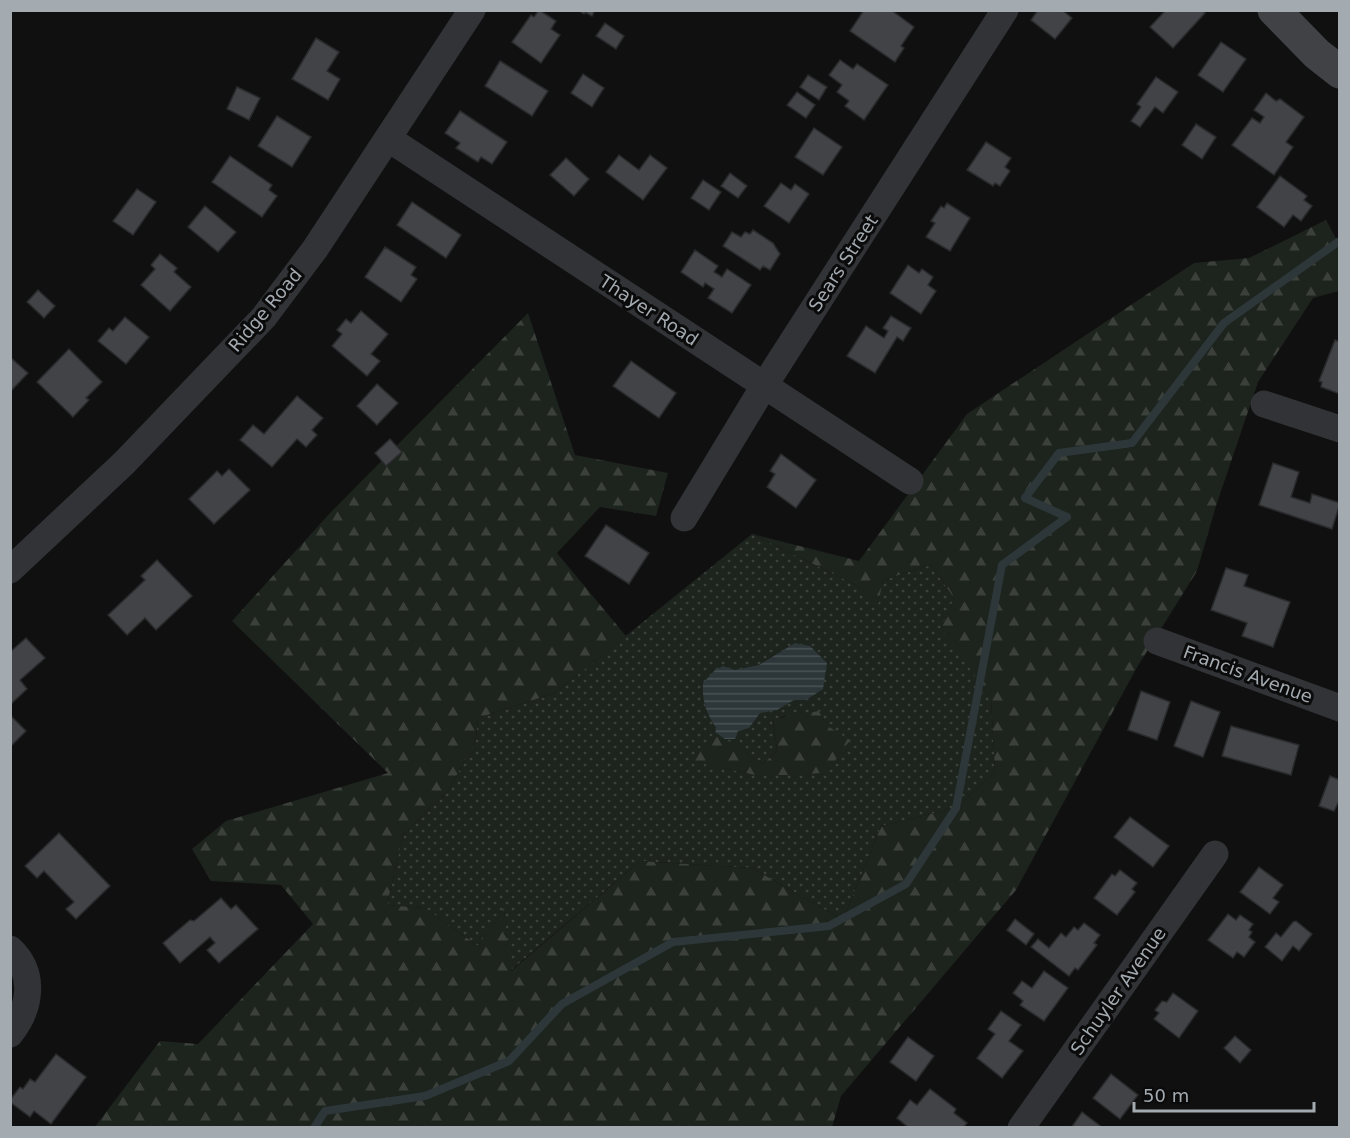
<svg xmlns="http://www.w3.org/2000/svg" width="1350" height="1138" font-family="'DejaVu Sans',sans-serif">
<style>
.grass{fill:url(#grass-dots);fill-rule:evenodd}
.forest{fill:url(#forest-firs)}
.water{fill:url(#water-rules)}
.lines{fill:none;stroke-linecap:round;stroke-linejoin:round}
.stream{stroke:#2d373a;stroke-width:8}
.building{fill:#424346;stroke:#2a2b2d;stroke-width:1.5}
.street{stroke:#313336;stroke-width:27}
.secondary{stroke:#404245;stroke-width:33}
.labels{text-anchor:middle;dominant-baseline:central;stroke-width:6;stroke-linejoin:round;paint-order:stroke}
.street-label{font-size:18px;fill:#a3aab0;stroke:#0b0b0c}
</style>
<defs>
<pattern id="grass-dots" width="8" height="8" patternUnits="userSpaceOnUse" patternTransform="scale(1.5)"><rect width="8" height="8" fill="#1d231d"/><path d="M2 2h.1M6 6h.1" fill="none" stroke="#3b403b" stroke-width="1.8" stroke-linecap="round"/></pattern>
<pattern id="forest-firs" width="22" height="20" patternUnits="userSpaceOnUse" patternTransform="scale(1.5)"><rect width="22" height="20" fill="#1d231d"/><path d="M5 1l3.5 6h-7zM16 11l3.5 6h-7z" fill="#3b403b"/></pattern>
<pattern id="water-rules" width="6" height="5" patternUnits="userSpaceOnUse" patternTransform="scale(1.5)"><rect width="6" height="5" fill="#2d373a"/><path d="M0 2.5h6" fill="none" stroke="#485154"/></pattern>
</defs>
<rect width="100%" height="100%" fill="#101011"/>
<path class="grass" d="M752,534L858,586L878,604L883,580L931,565L954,598L942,629L991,698L995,772L956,808L881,826L843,920L752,868L640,861L510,971L504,909L478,946L425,908L387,905L403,835L449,790L476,739L478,718L555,693ZM785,716L801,775H755L692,761L715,733L763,764L777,751L773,720Z"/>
<g class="forest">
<polygon points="1326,220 1339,244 1339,291 1313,298 1258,382 1216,506 1197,571 1136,669 1016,890 841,1096 832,1127 94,1128 160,1041 198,1044 313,924 281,885 211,881 192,849 226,821 388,773 232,621 331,512 528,313 575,455 668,473 656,516 600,507 557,553 626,636 555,693 478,718 476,739 449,790 403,835 387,905 425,908 478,946 504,908 511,971 640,861 752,868 843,920 881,826 956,808 995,772 991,698 941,629 954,598 931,565 883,580 878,605 858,586 752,534 859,561 967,414 1194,263 1249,258"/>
<polygon points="819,711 829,727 850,740 827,772 801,775 755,775 691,761 715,732 763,764 777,751 773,719"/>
</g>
<path class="water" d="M795,643L810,646L827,663L823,689L806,700H794L777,710L760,713L749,728L738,731L735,739H725L715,732L717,729C706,713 702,702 703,683L715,670L723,666L735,670L759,665Z"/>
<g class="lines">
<polyline class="stream" points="314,1128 325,1111 425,1096 509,1061 562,1004 673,942 829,926 906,884 956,808 1002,565 1067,517 1025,498 1059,453 1132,443 1224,323 1338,242"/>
</g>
<g class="building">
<polygon points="539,10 556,21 551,29 560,35 541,63 512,42 531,15 534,17"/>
<polygon points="578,10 595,10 592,16 585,12 584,14"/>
<polygon points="864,10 891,10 914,27 901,46 904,48 895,62 850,31"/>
<polygon points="1038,10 1062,10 1072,18 1055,39 1031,20"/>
<polygon points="1166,10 1202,10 1205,13 1173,48 1150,27"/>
<polygon points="605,23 624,36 616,49 596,36"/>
<polygon points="316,38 339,52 327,71 340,79 328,100 292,79"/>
<polygon points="1221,42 1246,59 1223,92 1198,75"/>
<polygon points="840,60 853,69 857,64 888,85 864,120 845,106 849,101 837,92 842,85 829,75"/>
<polygon points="500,61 548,91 532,116 485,86"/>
<polygon points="583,74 604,88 592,107 571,93"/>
<polygon points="808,75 827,87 819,100 800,87"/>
<polygon points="1156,77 1178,92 1163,113 1155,107 1140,127 1131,121 1141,107 1137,104"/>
<polygon points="237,87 260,98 249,120 227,109"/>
<polygon points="797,92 815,105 806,118 787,105"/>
<polygon points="1266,93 1276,101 1280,99 1304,117 1286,142 1293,147 1274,175 1232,145 1252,118 1260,123 1264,117 1254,110"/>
<polygon points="460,111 507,142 492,164 481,157 478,162 456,148 460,143 445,133"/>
<polygon points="277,116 311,137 292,167 258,146"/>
<polygon points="1196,124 1216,137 1202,159 1182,145"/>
<polygon points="814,128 842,147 823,175 795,157"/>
<polygon points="986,142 1011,158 1005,167 1010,171 1000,186 995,183 993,186 967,170"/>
<polygon points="619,155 639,170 650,155 667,168 643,200 606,172"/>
<polygon points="230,156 272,185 269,190 277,196 262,217 212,182"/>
<polygon points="566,158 589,179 574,196 550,175"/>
<polygon points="730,173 747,186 738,198 721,186"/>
<polygon points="1280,176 1307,196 1304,200 1312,206 1301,221 1293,215 1284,227 1257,207"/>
<polygon points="703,180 721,192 709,210 691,198"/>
<polygon points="781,183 791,190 795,184 809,194 789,223 764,206"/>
<polygon points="137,189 156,202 133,235 113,221"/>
<polygon points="412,202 461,235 446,258 397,225"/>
<polygon points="947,203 970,218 950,251 926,237 935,223 931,221 941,206 944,208"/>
<polygon points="205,206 236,232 218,252 188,227"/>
<polygon points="753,230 773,243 780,254 770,270 763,266 760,270 723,246 732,232 741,237 745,232 750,234"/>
<polygon points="385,247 416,267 411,275 417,279 401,302 365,277"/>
<polygon points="695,250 718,266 714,272 722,277 727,269 751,285 732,313 708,298 714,289 705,283 703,287 681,272"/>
<polygon points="160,254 177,268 174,272 191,287 170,311 141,285 155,269 151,265"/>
<polygon points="908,265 919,273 922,269 933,277 928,285 936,291 921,314 890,293"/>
<polygon points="38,290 55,306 44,318 27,302"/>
<polygon points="361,311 388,334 371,354 380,361 367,376 332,346 342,334 337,330 346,319 351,323"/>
<polygon points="891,316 911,328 903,341 897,337 875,373 847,356 866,326 884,338 888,331 883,328"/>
<polygon points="125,317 149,337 126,364 98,341 109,328 113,331"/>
<polygon points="1335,340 1340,342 1340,394 1321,387 1322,382 1319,381"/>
<polygon points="69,349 102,382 86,398 89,400 73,417 37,382"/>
<polygon points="10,357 28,373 11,391 10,390"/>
<polygon points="631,361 676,393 659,418 613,386"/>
<polygon points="377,384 398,403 377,425 357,406"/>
<polygon points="297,396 323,418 312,430 317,435 306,447 297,439 272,467 240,440 253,425 264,434"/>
<polygon points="390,439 402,452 386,466 375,453"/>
<polygon points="781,454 816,480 796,508 767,487 775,474 770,471"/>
<polygon points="1273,463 1299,472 1291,497 1310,503 1312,494 1340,503 1332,529 1259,505"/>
<polygon points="229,469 250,490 214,524 189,499 217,471 222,476"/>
<polygon points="606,525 649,553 629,584 585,556"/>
<polygon points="157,560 192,596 156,630 145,618 127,635 108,615 145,580 141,576"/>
<polygon points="1226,568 1248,575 1244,586 1290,602 1273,647 1242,636 1247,623 1211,610"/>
<polygon points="26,638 45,658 20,680 27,689 12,703 10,701 10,652"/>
<polygon points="1141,691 1170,702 1157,740 1128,730"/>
<polygon points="1191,701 1220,712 1203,757 1174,746"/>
<polygon points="10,715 26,731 10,747"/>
<polygon points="1231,726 1299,745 1291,775 1222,756"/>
<polygon points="1330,776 1340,780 1340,803 1338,803 1334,811 1319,806"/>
<polygon points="1130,817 1169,846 1153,867 1114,837"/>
<polygon points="59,833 110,886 76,919 66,909 74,902 44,871 37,878 25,866"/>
<polygon points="1259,867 1283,885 1273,898 1279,902 1270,914 1240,892"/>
<polygon points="1120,870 1137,883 1132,889 1135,892 1117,915 1094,898 1112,874 1115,876"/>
<polygon points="221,898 231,909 236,905 258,929 219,963 207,950 215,943 210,937 180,963 163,943 190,920 194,921"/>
<polygon points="1228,914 1236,920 1240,915 1253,924 1249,930 1252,932 1249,937 1255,942 1244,957 1237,952 1233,958 1208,940"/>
<polygon points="1015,919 1034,934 1026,945 1007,930"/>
<polygon points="1296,921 1312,934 1299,951 1293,946 1282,961 1265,947 1276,933 1281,937 1293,922"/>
<polygon points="1084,923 1100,935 1094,943 1097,945 1078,970 1075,968 1069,976 1031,947 1038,939 1049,948 1061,933 1066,937 1074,927 1078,930"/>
<polygon points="1044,971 1068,988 1044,1021 1020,1005 1023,1001 1013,993 1022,981 1032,988"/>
<polygon points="1173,993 1198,1011 1179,1038 1154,1019 1159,1013 1155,1010 1162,1001 1167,1002"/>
<polygon points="1001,1011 1021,1025 1009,1041 1023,1051 1002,1078 977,1058 995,1034 988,1029"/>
<polygon points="1235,1036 1251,1050 1240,1063 1224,1048"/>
<polygon points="908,1037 934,1056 916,1081 890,1062"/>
<polygon points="56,1054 86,1077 51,1124 34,1111 30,1117 10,1102 10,1100 20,1087 23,1089 30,1079 35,1082"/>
<polygon points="1111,1074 1138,1095 1120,1119 1093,1098"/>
<polygon points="930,1089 956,1109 954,1113 967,1123 963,1128 909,1128 897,1118 910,1100 917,1105"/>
<polygon points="1082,1112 1103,1128 1071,1128"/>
</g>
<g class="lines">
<g class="street">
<polyline points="389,139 910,481"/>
<polyline points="1264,404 1340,429"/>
<polyline points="684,518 764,386 1005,10"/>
<polyline points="10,570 124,463 264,317 315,249 472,10"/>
<polyline points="1157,641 1340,708"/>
<path d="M10,949C36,973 31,1008 10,1034"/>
<polyline points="1021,1128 1215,854"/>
</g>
<polyline class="secondary" points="1274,10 1317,54 1340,72"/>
</g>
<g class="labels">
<g class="street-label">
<text transform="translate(843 263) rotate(-57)">Sears Street</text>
<text transform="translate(265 310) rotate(-50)">Ridge Road</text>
<text transform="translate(649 310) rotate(33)">Thayer Road</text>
<text transform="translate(1248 674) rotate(20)">Francis Avenue</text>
<text transform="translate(1118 991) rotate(-55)">Schuyler Avenue</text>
</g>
</g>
<rect width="1350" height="1138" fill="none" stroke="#a3aab0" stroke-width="24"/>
<path d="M1134 1102v9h180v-9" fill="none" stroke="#a3aab0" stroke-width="3"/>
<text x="1143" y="1102" font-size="18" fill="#a3aab0" stroke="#0b0b0c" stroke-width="4.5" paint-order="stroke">50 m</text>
</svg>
